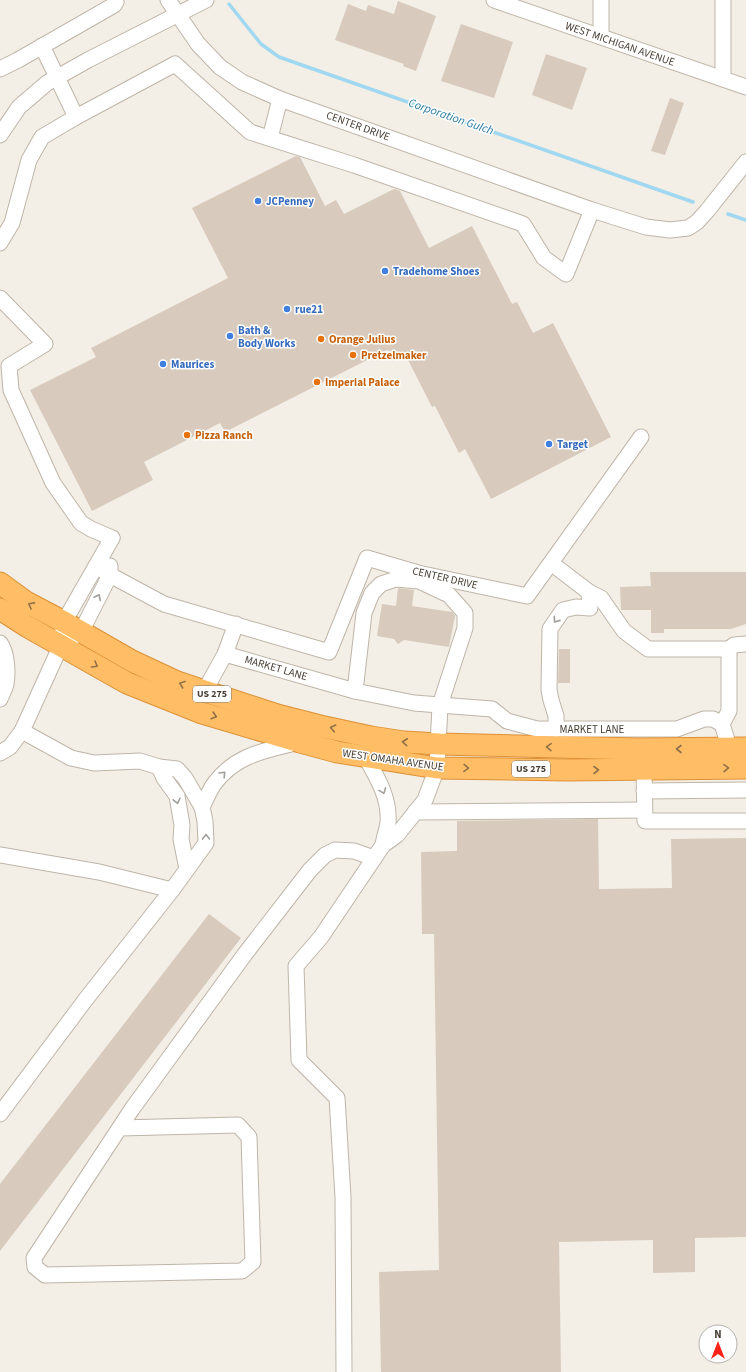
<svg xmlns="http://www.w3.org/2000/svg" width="746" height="1372" font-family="'Source Sans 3',sans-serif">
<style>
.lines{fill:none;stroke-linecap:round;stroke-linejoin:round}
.stream{stroke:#a1d8f1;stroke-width:3.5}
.building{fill:#d8cbbe}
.minor-casing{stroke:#bfb5a8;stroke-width:17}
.highway-casing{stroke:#de9035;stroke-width:23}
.minor{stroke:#fff;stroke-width:15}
.highway{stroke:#ffbe65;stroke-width:21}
.oneway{stroke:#a29e9a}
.oneway2{stroke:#907148}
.shop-dot{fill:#3f7fe0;stroke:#fff;stroke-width:1.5}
.food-dot{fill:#e8710a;stroke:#fff;stroke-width:1.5}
.labels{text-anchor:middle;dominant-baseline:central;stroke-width:3;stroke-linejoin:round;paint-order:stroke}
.shield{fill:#fff;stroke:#7e7872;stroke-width:1}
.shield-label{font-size:10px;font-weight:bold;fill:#463e35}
.street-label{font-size:11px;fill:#463e35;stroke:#fff}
.shop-label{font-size:11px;font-weight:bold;fill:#366cbe;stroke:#fff;text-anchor:start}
.food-label{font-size:11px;font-weight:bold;fill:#c56008;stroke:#fff;text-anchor:start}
.water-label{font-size:12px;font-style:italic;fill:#2a7ba3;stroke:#fff}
</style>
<rect width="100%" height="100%" fill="#f3eee6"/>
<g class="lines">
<g class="stream">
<polyline points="229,4 261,44 279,57 693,202"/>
<polyline points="728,214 746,220"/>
</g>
</g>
<g class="building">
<polygon points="398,1 436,16 416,71 403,66 404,64 335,40 348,4 366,11 368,5 394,14"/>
<polygon points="461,24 513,42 494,98 441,81"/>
<polygon points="546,54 587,68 572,110 532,95"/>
<polygon points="670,98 684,103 665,155 651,151"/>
<polygon points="296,156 300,157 325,206 336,200 344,214 394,189 400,191 429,248 472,226 512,304 517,302 533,333 553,323 611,437 491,499 465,449 459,453 435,406 432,407 407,358 387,350 225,432 220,423 144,462 153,480 92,511 30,390 96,357 91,348 228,278 192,208"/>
<polygon points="650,572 746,572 746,624 731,629 664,629 664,633 651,633 651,610 621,610 620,587 651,586"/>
<polygon points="398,588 414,590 412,606 452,612 455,616 449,647 404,640 398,644 394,639 377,636 382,604 396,606"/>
<polygon points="559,649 570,649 570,683 558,683"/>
<polygon points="598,819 599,889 672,888 671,839 746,838 746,1237 695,1238 695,1272 653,1273 653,1240 559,1242 561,1372 381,1372 379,1272 439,1270 434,934 422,934 421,852 457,851 457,821"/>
<polygon points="209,914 241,938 0,1251 0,1184"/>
</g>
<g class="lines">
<defs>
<g id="minor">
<polyline points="168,0 198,44 220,67 242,82 280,99 592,210 646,227 670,230 688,228 697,222 707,211 746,162"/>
<polyline points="494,0 746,87"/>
<polyline points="723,0 723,79"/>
<polyline points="601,37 601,0"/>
<polyline points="42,46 76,117"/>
<polyline points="0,69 18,60 114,5 116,2 115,0"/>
<polyline points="0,135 19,107 47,83 88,60 206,0"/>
<polyline points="270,138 280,99"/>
<polyline points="0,243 12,223 29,160 42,137 76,117 175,64 250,132 354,165 523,224 544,258 566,274 592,210"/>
<polyline points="0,298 45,344 9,366 11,390 53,483 81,523 91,529 112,538"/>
<polyline points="551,563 589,592 601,598 624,631 648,649 729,649 729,711 722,724"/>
<polyline points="96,566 110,575 164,604 329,652 367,558 418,573 527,596 641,437"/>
<polyline points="73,637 81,632 110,575 110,566"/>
<path d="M0,643C7,652 8,672 6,684C5,689 2,694 0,699"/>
<polyline points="729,649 734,645 746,644"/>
<polyline points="225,654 355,691 414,703 492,709 507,721 537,729 677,729 704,719 713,719 722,724 727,740 727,749"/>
<polyline points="204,692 225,654 236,624"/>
<polyline points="556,729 556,716 551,700 549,690 550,629 563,610 576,607 590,608 589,592"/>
<polyline points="0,753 10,747 22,731 61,645 64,622 112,538"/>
<path d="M365,756C377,777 390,798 388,823C387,830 384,837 383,845"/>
<polyline points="159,767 164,778 177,796 182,825 181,839 187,869"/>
<polyline points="644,770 645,821 746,821"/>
<polyline points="644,791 746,790"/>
<path d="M202,807C206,800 209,791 214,784C236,754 265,751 299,742"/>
<polyline points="415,812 644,810"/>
<polyline points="0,855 99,872 172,890"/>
<polyline points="0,1114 86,999 172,890 206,843 205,821 202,807 185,778 177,769 159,767 140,761 94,763 71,758 22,731"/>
<polyline points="120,1128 238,1125 249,1137 253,1262 242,1271 45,1275 35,1267 34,1258 132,1109 245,954 310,870 325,855 335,850 354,851 374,858"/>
<polyline points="344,1372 343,1197 337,1098 299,1060 296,966 321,937 383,845 397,835 425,800 437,768 440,705 465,628 465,613 449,595 419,581 396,579 381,584 372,593 364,613 355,691"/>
</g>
<g id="highway">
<polyline points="0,583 26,602 64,622 132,661 177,682 277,715 320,726 371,737 404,742 439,744 638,749 746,748"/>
<polyline points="0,609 28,627 127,683 202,713 300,742 337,752 437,768 568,770 746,768"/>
</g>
</defs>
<use href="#minor" class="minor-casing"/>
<use href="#highway" class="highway-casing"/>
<use href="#minor" class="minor"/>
<use href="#highway" class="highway"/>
</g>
<defs><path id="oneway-chevron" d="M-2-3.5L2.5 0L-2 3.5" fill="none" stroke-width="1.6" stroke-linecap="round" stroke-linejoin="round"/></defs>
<g class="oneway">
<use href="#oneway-chevron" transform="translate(98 597) rotate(-63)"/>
<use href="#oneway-chevron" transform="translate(556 620) rotate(125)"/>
<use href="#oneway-chevron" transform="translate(223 774) rotate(-46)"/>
<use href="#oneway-chevron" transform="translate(383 791) rotate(69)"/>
<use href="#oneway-chevron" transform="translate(177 801) rotate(77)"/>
<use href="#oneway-chevron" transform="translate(206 837) rotate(-91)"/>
</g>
<g class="oneway2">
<use href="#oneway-chevron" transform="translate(31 605) rotate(-151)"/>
<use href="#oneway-chevron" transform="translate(95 665) rotate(30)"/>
<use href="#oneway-chevron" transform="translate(182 684) rotate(-160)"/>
<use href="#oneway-chevron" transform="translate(214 716) rotate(17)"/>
<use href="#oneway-chevron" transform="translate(333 728) rotate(-168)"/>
<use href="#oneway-chevron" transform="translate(405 742) rotate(-174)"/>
<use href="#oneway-chevron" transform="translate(549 747) rotate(-179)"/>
<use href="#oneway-chevron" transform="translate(679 749) rotate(180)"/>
<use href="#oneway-chevron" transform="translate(466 768) rotate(1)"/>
<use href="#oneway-chevron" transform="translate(726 768) rotate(-1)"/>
<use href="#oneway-chevron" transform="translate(596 770)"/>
</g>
<g class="shop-dot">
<circle cx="258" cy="201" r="4"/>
<circle cx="385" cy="271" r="4"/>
<circle cx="287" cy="309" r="4"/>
<circle cx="230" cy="336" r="4"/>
<circle cx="163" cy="364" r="4"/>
<circle cx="549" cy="444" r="4"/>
</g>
<g class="food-dot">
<circle cx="321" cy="339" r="4"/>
<circle cx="353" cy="355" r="4"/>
<circle cx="317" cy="382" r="4"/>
<circle cx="187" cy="435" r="4"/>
</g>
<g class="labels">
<g class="shield">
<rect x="193" y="686" width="38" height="16" rx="3"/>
<rect x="512" y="761" width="38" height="16" rx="3"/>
</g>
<g class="shield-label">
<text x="212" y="694">US 275</text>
<text x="531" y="769">US 275</text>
</g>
<g class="street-label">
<text transform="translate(620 44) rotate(19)">WEST MICHIGAN AVENUE</text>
<text transform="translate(358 126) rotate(20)">CENTER DRIVE</text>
<text transform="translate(445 578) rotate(13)">CENTER DRIVE</text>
<text transform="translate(276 668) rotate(16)">MARKET LANE</text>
<text x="592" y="729">MARKET LANE</text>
<text transform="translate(393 760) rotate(8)">WEST OMAHA AVENUE</text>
</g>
<g class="shop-label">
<text x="266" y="201">JCPenney</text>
<text x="393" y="271">Tradehome Shoes</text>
<text x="295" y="309">rue21</text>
<text x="238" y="330">Bath &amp;<tspan x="238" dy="13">Body Works</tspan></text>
<text x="171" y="364">Maurices</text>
<text x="557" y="444">Target</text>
</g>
<g class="food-label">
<text x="329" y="339">Orange Julius</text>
<text x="361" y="355">Pretzelmaker</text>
<text x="325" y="382">Imperial Palace</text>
<text x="195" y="435">Pizza Ranch</text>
</g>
<g class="water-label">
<text transform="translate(451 117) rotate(19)">Corporation Gulch</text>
</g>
</g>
<g transform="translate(718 1344)"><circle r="19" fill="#ffffff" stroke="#b5b2ae"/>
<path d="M0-3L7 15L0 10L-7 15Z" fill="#fc2215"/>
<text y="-6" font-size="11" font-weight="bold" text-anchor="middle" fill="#463e35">N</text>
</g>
</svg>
